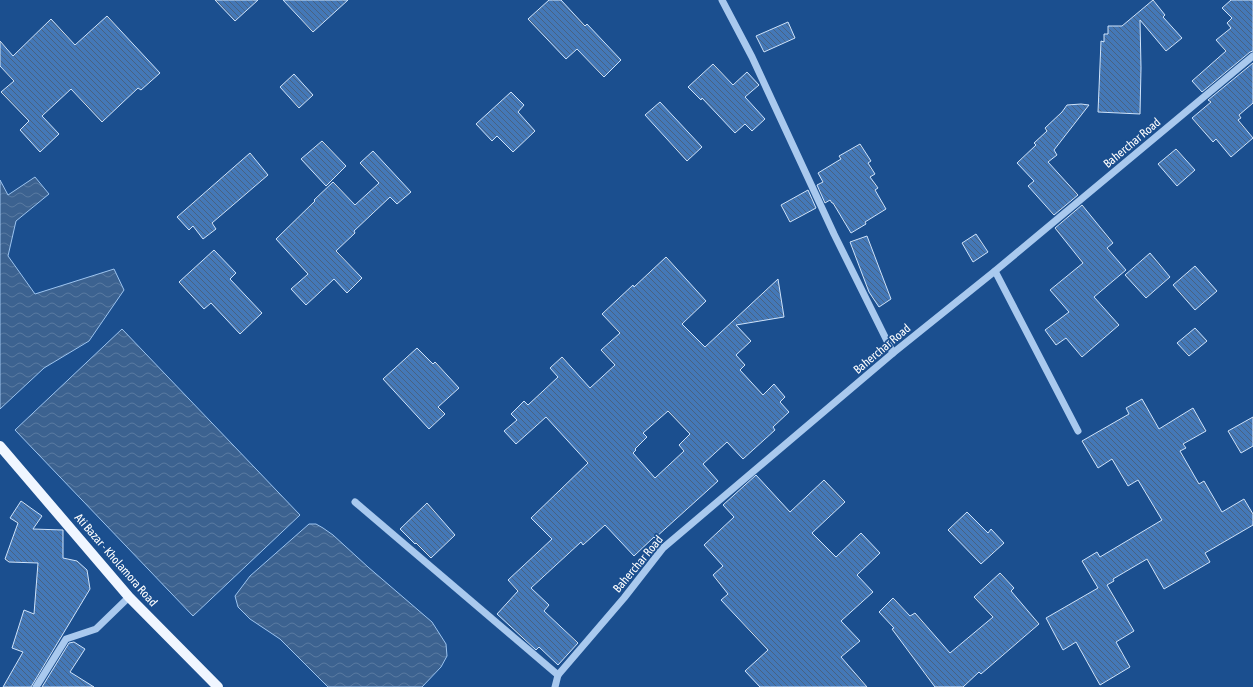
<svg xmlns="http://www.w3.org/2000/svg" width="1253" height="687" font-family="'Asap Condensed',sans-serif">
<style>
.water{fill:url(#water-waves);stroke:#9cc4f0}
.building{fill:url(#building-back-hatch);stroke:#cfe3fa;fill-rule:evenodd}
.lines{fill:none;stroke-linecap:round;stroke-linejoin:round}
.minor{stroke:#a9c9ee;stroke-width:7}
.major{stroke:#f0f6ff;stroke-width:10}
.labels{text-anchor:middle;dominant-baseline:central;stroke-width:3.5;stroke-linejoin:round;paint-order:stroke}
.street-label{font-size:12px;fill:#fff;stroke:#1b4f8f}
</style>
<defs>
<pattern id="water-waves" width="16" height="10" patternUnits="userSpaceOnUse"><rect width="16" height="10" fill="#3c6290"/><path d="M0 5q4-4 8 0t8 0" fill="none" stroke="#597aa1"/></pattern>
<pattern id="building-back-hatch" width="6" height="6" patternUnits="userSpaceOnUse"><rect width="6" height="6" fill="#4478b7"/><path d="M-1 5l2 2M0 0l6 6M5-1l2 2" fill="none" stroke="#486282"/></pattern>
</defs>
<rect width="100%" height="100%" fill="#1b4f8f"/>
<g class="water">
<polygon points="35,177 49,194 16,221 8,256 35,294 114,269 124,290 89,341 44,368 0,409 0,180 8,195"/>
<polygon points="122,329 300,515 193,616 15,430"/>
<polygon points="309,524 316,524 323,528 333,535 368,567 432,622 446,644 447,656 441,667 422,687 328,687 280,639 250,619 238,607 235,596 250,576"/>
</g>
<g class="building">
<polygon points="215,0 258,0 235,21"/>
<polygon points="283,0 348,0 313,32"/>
<polygon points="549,0 561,0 585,26 587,24 621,60 604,77 577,49 566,59 528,19"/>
<polygon points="1153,0 1165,15 1163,17 1182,38 1166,51 1140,20 1141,68 1140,114 1098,112 1101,41 1104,42 1104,34 1108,34 1108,26 1122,26"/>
<polygon points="1231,0 1253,0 1253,51 1250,52 1202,92 1192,81 1226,51 1216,40 1231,28 1227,23 1232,18 1222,8"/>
<polygon points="107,16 160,73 141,90 138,88 102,122 71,89 42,116 59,134 40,152 20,130 29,121 1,92 14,81 0,66 0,41 13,56 51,19 75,45"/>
<polygon points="788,22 795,38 764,52 756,36"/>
<polygon points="1253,63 1253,103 1239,115 1241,118 1238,120 1253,138 1231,157 1216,139 1213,142 1192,118 1211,102 1208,100"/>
<polygon points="713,64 733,85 747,72 759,85 745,97 765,119 752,131 745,124 735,133 702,98 701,100 688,87"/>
<polygon points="294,74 313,95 299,108 280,87"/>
<polygon points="511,92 524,105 518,112 535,131 513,152 497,136 492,141 476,124"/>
<polygon points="660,102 702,147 687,161 645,115"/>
<polygon points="1081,104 1089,105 1054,150 1057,155 1048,162 1078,195 1054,215 1028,186 1034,181 1017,163 1036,145 1034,143 1047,131 1045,128 1062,112 1067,105"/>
<polygon points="322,141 346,166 326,186 301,159"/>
<polygon points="860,144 871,161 868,163 875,174 870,177 878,188 875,190 886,209 865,222 866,224 851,233 833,203 832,203 830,200 825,203 817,185 823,182 818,173 841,159 839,156"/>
<polygon points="1176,149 1195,170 1177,186 1158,164"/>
<polygon points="373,151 411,192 397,204 390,197 354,231 355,233 336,251 362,278 347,293 334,279 306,305 291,289 308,274 276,239 315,201 314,200 333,182 355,205 379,183 360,163"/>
<polygon points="250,153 268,175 212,223 216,229 203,239 193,226 189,230 177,217"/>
<polygon points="808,190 816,208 790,222 781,205"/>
<polygon points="1082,205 1113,243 1107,248 1126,270 1094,297 1119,325 1082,357 1066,338 1056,345 1045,330 1069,312 1050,290 1083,263 1055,228"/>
<polygon points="976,234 988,252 973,262 962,243"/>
<polygon points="867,236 891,299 879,307 869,292 850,242"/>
<polygon points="214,250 236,273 230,279 262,313 240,334 211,303 204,309 179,282"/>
<polygon points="1150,253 1170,277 1146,298 1125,275"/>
<path d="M666,257L706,301L682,324L705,347L778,279L784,317L736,325L751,341L736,355L745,365L740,370L763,395L774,384L785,397L780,402L789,412L773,427L775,430L743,459L727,442L703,464L718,481L655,538L654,537L634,556L605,525L583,545L581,542L531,588L549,605L544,611L578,643L558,665L539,647L536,650L497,614L518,591L508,580L552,539L531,518L588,463L546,417L516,444L504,431L517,420L511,414L524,401L528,405L558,377L550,368L562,357L590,388L615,365L601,350L620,333L602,314L633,285L634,287ZM668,411L690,434L679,445L684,451L655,478L633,453L636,450L635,449L647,437L643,433Z"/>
<polygon points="1195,266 1217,291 1195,310 1173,285"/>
<polygon points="1195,328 1207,341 1189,356 1177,343"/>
<polygon points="417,348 433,364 435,362 459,388 438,407 445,414 429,429 383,379"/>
<polygon points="1142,399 1159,429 1193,408 1206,431 1183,444 1186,448 1180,451 1199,484 1204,481 1222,512 1244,499 1253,514 1253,525 1205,553 1210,562 1164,589 1147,559 1113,579 1114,581 1107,585 1134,631 1116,642 1130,667 1100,685 1076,642 1063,650 1046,618 1098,588 1082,561 1097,552 1100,557 1162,520 1138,480 1128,486 1112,459 1098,468 1082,441 1129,414 1126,408"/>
<polygon points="1253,417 1253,446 1241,453 1228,431"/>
<polygon points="756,475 790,512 824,480 845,502 812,533 836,557 861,533 880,553 857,575 873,592 841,621 860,641 841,657 867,687 760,687 745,671 768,650 721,600 728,594 713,575 723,566 704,545 734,517 723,505"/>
<polygon points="21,501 42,516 33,529 63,530 63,558 77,561 87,570 90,589 31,687 3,687 23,652 12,648 24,610 34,614 38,563 9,562 5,559 18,523 10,518"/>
<polygon points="427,503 455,535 431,558 416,543 415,544 400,529"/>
<polygon points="967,512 988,533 991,529 1004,543 981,564 948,530"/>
<polygon points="1000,573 1014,588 1011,591 1039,624 981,674 979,672 963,687 935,687 892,629 894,628 879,612 893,598 910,616 915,613 950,653 993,617 974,597"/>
<polygon points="74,642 85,649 70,672 94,687 42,687 69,643"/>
</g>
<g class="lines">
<g class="minor">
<polyline points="722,0 752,57 834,234 893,353"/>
<polyline points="995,271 1078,431"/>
<polyline points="355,502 558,675"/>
<polyline points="36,687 66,639 96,629 129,597"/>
<polyline points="555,687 558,675 624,598 663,548 893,353 995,271 1253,56"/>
</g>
<polyline class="major" points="0,446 129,597 218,687"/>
</g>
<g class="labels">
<g class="street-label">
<text transform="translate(1132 143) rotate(-40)">Baherchar Road</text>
<text transform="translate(882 349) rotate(-40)">Baherchar Road</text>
<text transform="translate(116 560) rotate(49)">Ati Bazar - Kholamora Road</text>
<text transform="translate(638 564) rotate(-50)">Baherchar Road</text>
</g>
</g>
</svg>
